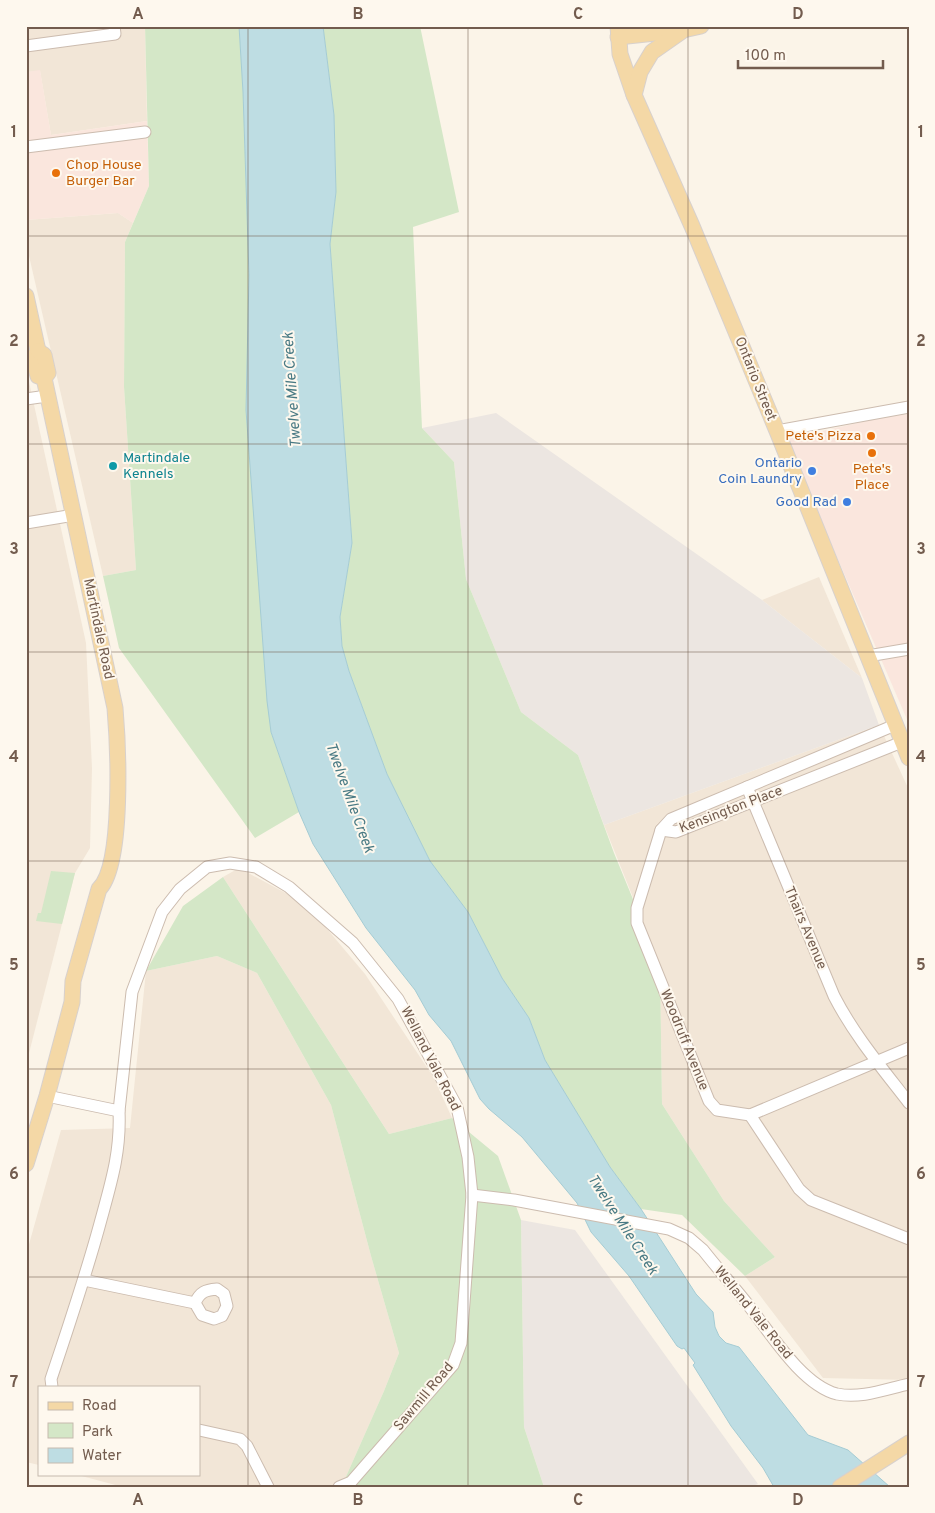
<svg xmlns="http://www.w3.org/2000/svg" width="935" height="1513" font-family="Overpass,sans-serif">
<style>
.residential{fill:#f2e6d7}
.commercial{fill:#fae6dd}
.industrial{fill:#ece6e1}
.green{fill:#d4e7c7}
.water{fill:#bedde3;stroke:#a5ccd4}
.lines{fill:none;stroke-linecap:round;stroke-linejoin:round}
.minor-casing{stroke:#ccbcaf;stroke-width:13}
.major-casing{stroke:#d8d1cd;stroke-width:17}
.minor{stroke:#fff;stroke-width:11}
.major{stroke:#f4d8a6;stroke-width:15}
.grid{fill:none;stroke:#735c4e;stroke-width:1;stroke-opacity:0.55}
.food-dot{fill:#e8710a;stroke:#fef8ee;stroke-width:2}
.culture-dot{fill:#0f9aa8;stroke:#fef8ee;stroke-width:2}
.shop-dot{fill:#3f7fe0;stroke:#fef8ee;stroke-width:2}
.labels{text-anchor:middle;dominant-baseline:central;stroke-width:4;stroke-linejoin:round;paint-order:stroke}
.food-label{font-size:14px;fill:#c56008;stroke:#fef8ee;text-anchor:start}
.street-label{font-size:14px;fill:#735c4e;stroke:#fef8ee}
.culture-label{font-size:14px;fill:#0d838f;stroke:#fef8ee;text-anchor:start}
.shop-label{font-size:14px;fill:#366cbe;stroke:#fef8ee;text-anchor:end}
.water-label{font-size:15px;font-style:italic;fill:#497a84;stroke:#fef8ee}
.neatline{fill:none;stroke:#735c4e;stroke-width:2}
.grid-label{font-size:16px;text-anchor:middle;font-weight:bold;fill:#735c4e}
</style>
<rect width="100%" height="100%" fill="#fbf4e8"/>
<g class="residential">
<polygon points="26,26 145,26 147,121 51,135 40,71 27,72"/>
<polygon points="118,213 133,223 125,242 124,387 136,570 103,576 26,243 26,220"/>
<polygon points="26,368 86,643 92,768 90,848 75,873 26,1065"/>
<polygon points="819,577 862,678 762,600"/>
<polygon points="879,725 909,790 909,1380 823,1378 745,1276 775,1257 724,1201 662,1104 660,965 604,825"/>
<polygon points="239,868 306,904 365,974 434,1078 452,1118 389,1134 223,877"/>
<polygon points="217,956 257,973 331,1105 371,1256 399,1353 384,1391 344,1481 340,1487 123,1487 74,1474 199,1474 199,1387 39,1387 39,1465 26,1462 26,1255 61,1130 130,1128 146,971"/>
</g>
<g class="commercial">
<polygon points="26,68 27,72 40,70 51,135 147,121 149,186 133,223 118,213 26,220"/>
<polygon points="909,414 909,724 786,439 880,418"/>
</g>
<g class="industrial">
<polygon points="496,413 762,600 862,678 879,725 604,825 578,755 521,712 466,579 454,462 422,428"/>
<polygon points="521,1220 575,1230 758,1484 749,1487 544,1487 524,1427"/>
</g>
<g class="green">
<polygon points="145,26 239,26 243,92 249,275 246,410 271,732 299,812 255,838 119,648 103,576 136,570 124,387 125,242 149,186"/>
<polygon points="323,26 420,26 459,212 413,227 422,428 454,462 466,579 521,712 578,755 614,853 660,965 662,1104 724,1201 775,1257 745,1276 682,1215 641,1209 610,1167 545,1060 529,1018 502,978 468,912 430,861 387,774 349,671 342,646 340,617 352,543 330,244 336,192 334,115"/>
<polygon points="51,871 75,873 62,924 36,921 38,913 41,913"/>
<polygon points="223,877 389,1134 452,1118 498,1156 521,1220 524,1427 544,1487 340,1487 344,1481 384,1391 399,1353 371,1256 331,1105 257,973 217,956 146,971 183,906"/>
</g>
<polygon class="water" points="239,26 323,26 334,115 336,192 330,244 352,543 340,617 342,646 349,671 387,774 430,861 468,912 502,978 529,1018 545,1060 610,1167 641,1209 696,1294 713,1312 715,1327 719,1336 726,1343 739,1347 808,1435 848,1450 890,1487 774,1487 763,1468 731,1426 693,1365 695,1363 684,1348 682,1349 677,1346 629,1276 591,1232 577,1203 522,1137 489,1109 480,1099 451,1041 429,1015 415,990 366,928 313,844 299,812 271,732 267,701 246,410 249,275 243,92"/>
<g class="lines">
<defs>
<g id="minor">
<polyline points="26,46 115,34 114,26"/>
<polyline points="26,147 145,132"/>
<polyline points="26,399 47,396"/>
<polyline points="777,431 909,407"/>
<polyline points="26,523 74,515"/>
<polyline points="868,656 909,649"/>
<polyline points="895,725 671,819 661,830 637,908 637,923 709,1101 717,1110 750,1115 909,1048"/>
<path d="M747,787L834,996C854,1035 882,1068 909,1103"/>
<polyline points="661,830 676,832 902,742"/>
<polyline points="47,1096 119,1111"/>
<polyline points="750,1115 799,1189 811,1200 909,1239"/>
<path d="M472,1195L514,1200L669,1229L689,1238L703,1250C718,1269 734,1287 749,1306C771,1334 802,1385 837,1394C861,1399 886,1389 909,1384"/>
<path d="M84,1280L195,1303L202,1315L214,1319L222,1316L227,1306L224,1294L217,1289C205,1290 200,1292 195,1303"/>
<path d="M52,1387L51,1379C68,1328 85,1278 99,1227C110,1186 121,1154 119,1111L132,992L162,912L180,889L207,867L230,863L256,867L289,887L353,943L398,999L457,1107L468,1157L472,1195L461,1343L453,1365L351,1482L339,1487"/>
<polyline points="199,1430 240,1439 247,1446 268,1487"/>
</g>
<g id="major">
<polyline points="618,26 620,54 634,95 692,226 777,431 909,758"/>
<polyline points="618,37 683,30 701,26"/>
<polyline points="634,95 640,72 652,52 682,31"/>
<polyline points="26,296 38,351 33,358 38,376 44,378"/>
<path d="M26,1164L47,1096L72,1002L73,981L99,889C124,865 118,743 115,708L44,378L48,373L44,355L38,351"/>
<polyline points="840,1487 909,1443"/>
</g>
</defs>
<use href="#minor" class="minor-casing"/>
<use href="#major" class="major-casing"/>
<use href="#minor" class="minor"/>
<use href="#major" class="major"/>
</g>
<path class="grid" d="M248,26V1487M468,26V1487M688,26V1487M26,236H909M26,444H909M26,652H909M26,861H909M26,1069H909M26,1277H909"/>
<g class="food-dot">
<circle cx="56" cy="173" r="5"/>
<circle cx="871" cy="436" r="5"/>
<circle cx="872" cy="453" r="5"/>
</g>
<circle class="culture-dot" cx="113" cy="466" r="5"/>
<g class="shop-dot">
<circle cx="812" cy="471" r="5"/>
<circle cx="847" cy="502" r="5"/>
</g>
<g class="labels">
<g class="food-label">
<text x="66" y="165">Chop House<tspan x="66" dy="16">Burger Bar</tspan></text>
<text x="861" y="436" text-anchor="end">Pete's Pizza</text>
<text x="872" y="469" text-anchor="middle">Pete's<tspan x="872" dy="16">Place</tspan></text>
</g>
<g class="street-label">
<text transform="translate(755 379) rotate(68)">Ontario Street</text>
<text transform="translate(98 629) rotate(78)">Martindale Road</text>
<text transform="translate(731 810) rotate(-21)">Kensington Place</text>
<text transform="translate(805 928) rotate(67)">Thairs Avenue</text>
<text transform="translate(684 1040) rotate(68)">Woodruff Avenue</text>
<text transform="translate(430 1059) rotate(63)">Welland Vale Road</text>
<text transform="translate(753 1313) rotate(51)">Welland Vale Road</text>
<text transform="translate(424 1397) rotate(-50)">Sawmill Road</text>
</g>
<g class="culture-label">
<text x="123" y="458">Martindale<tspan x="123" dy="16">Kennels</tspan></text>
</g>
<g class="shop-label">
<text x="802" y="463">Ontario<tspan x="802" dy="16">Coin Laundry</tspan></text>
<text x="837" y="502">Good Rad</text>
</g>
<g class="water-label">
<text transform="translate(293 390) rotate(-94)">Twelve Mile Creek</text>
<text transform="translate(349 798) rotate(70)">Twelve Mile Creek</text>
<text transform="translate(622 1225) rotate(57)">Twelve Mile Creek</text>
</g>
</g>
<rect width="935" height="1513" fill="none" stroke="#fef8ee" stroke-width="55"/>
<rect x="38" y="1386" width="162" height="90" fill="#fef8ee" stroke="#c6baae"/>
<rect x="48" y="1402" width="25" height="8" fill="#f4d8a6" stroke="#c6baae"/>
<text x="82" y="1410" font-size="15" fill="#735c4e">Road</text>
<rect x="48" y="1423" width="25" height="15" fill="#d4e7c7" stroke="#c6baae"/>
<text x="82" y="1436" font-size="15" fill="#735c4e">Park</text>
<rect x="48" y="1448" width="25" height="15" fill="#bedde3" stroke="#c6baae"/>
<text x="82" y="1460" font-size="15" fill="#735c4e">Water</text>
<path d="M738 60v8h145v-8" fill="none" stroke="#735c4e" stroke-width="2.5"/>
<text x="745" y="60" font-size="15" fill="#735c4e" stroke="#fef8ee" stroke-width="4" paint-order="stroke">100 m</text>
<rect x="28" y="28" width="880" height="1458" class="neatline"/>
<g class="grid-label">
<text x="138" y="19">A</text>
<text x="358" y="19">B</text>
<text x="578" y="19">C</text>
<text x="798" y="19">D</text>
<text x="14" y="137">1</text>
<text x="921" y="137">1</text>
<text x="14" y="346">2</text>
<text x="921" y="346">2</text>
<text x="14" y="554">3</text>
<text x="921" y="554">3</text>
<text x="14" y="762">4</text>
<text x="921" y="762">4</text>
<text x="14" y="970">5</text>
<text x="921" y="970">5</text>
<text x="14" y="1179">6</text>
<text x="921" y="1179">6</text>
<text x="14" y="1387">7</text>
<text x="921" y="1387">7</text>
<text x="138" y="1505">A</text>
<text x="358" y="1505">B</text>
<text x="578" y="1505">C</text>
<text x="798" y="1505">D</text>
</g>
</svg>
